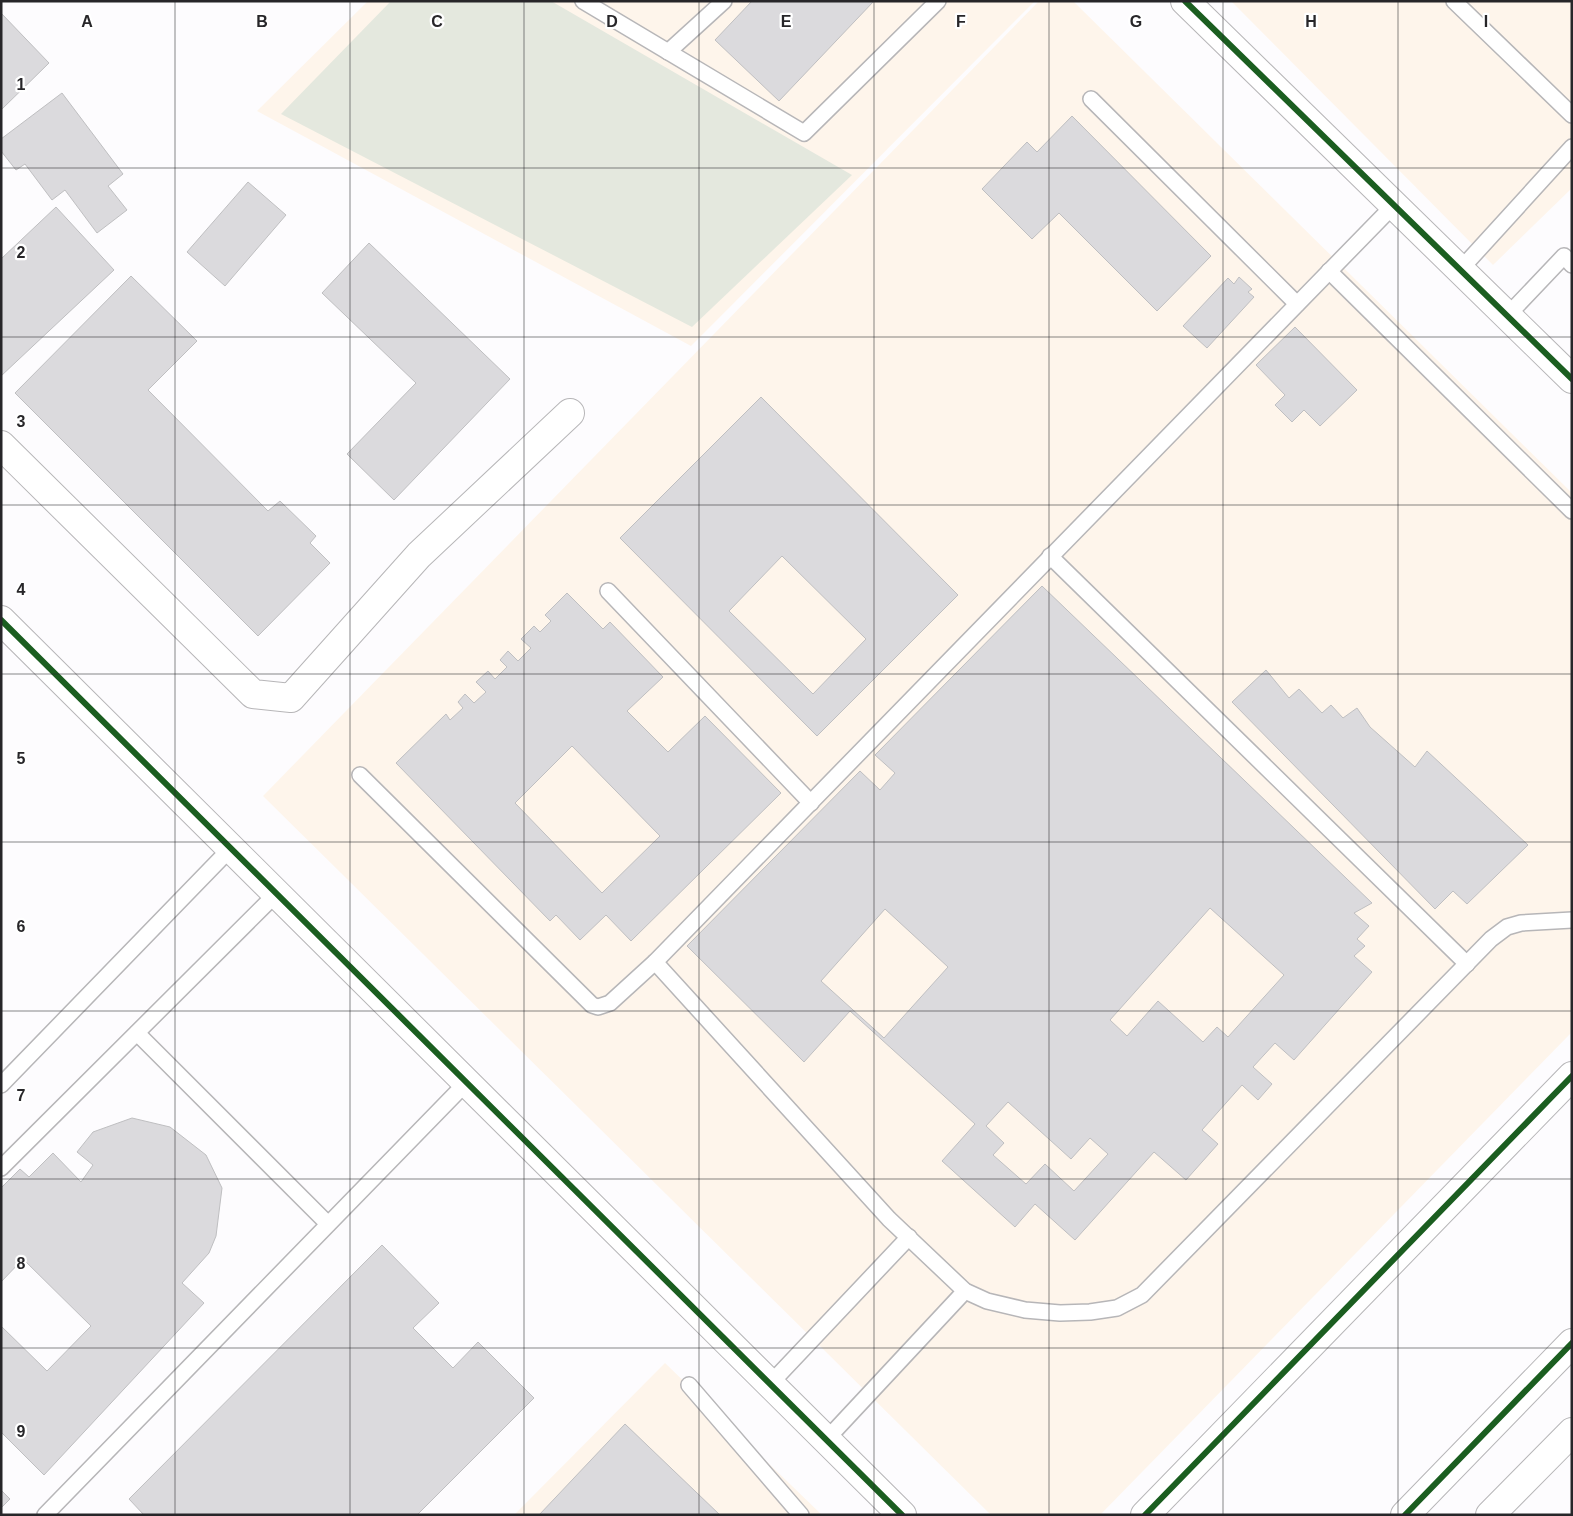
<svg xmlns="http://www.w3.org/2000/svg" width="1573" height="1516" font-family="Helvetica,sans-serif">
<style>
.education{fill:#fef5eb}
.green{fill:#e4e8de}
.building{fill:#dbdadd;stroke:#bfbfc1;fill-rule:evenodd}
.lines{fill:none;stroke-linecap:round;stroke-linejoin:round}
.service-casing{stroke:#b7b6b8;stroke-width:18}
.minor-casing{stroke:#b7b6b8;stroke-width:30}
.tertiary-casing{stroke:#b7b6b8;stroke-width:30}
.service{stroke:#fff;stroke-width:15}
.minor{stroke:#fff;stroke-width:28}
.tertiary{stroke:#fff;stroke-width:28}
.cycleway-casing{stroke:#fff;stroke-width:9}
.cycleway{stroke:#1b5e20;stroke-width:6}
.grid{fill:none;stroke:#272629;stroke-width:1;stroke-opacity:0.55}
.grid-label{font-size:16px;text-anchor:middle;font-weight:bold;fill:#272629;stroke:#fff;stroke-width:4.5;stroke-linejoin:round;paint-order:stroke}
</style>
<rect width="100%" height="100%" fill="#fdfcfe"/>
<g class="education">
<polygon points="368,1 1035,1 691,346 257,111"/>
<polygon points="1039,1 1073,1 1572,493 1572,1032 1100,1515 991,1515 263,796"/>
<polygon points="1231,1 1572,1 1572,188 1493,265"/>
<polygon points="665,1363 822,1515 514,1515"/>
</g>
<polygon class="green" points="391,1 551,1 852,175 692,327 281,114"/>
<g class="building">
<polygon points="752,1 874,1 779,101 715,40"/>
<polygon points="1,13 49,63 1,110"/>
<polygon points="62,93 123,174 108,186 127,210 97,233 65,190 52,200 25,164 16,170 1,151 1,139"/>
<polygon points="1072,116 1211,256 1157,311 1059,213 1032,239 982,189 1027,142 1037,152"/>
<polygon points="248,182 286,215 225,286 187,252"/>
<polygon points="56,207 114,270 1,376 1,259"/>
<polygon points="369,243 510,379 394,500 347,454 416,383 322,293"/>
<polygon points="131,276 197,341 148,390 268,511 280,501 316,536 310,543 330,563 258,636 15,393"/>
<polygon points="1239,277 1252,289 1248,292 1254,297 1207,348 1183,326 1228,278 1234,284"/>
<polygon points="1295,327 1357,390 1320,426 1304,410 1292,422 1275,405 1285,395 1256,365"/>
<path d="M761,397L958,595L817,736L620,538ZM782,556L866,639L813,694L729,611Z"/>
<path d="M1042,586L1372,903L1354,913L1369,926L1357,939L1365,946L1354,956L1372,972L1294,1060L1275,1043L1253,1067L1272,1084L1258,1100L1242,1085L1202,1130L1218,1144L1186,1180L1154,1152L1075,1240L1035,1204L1015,1227L942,1161L975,1124L850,1011L804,1062L687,946L860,771L880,790L895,773L875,755ZM1210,908L1284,975L1228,1037L1217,1027L1203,1042L1158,1001L1127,1036L1110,1020ZM885,909L948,967L884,1038L821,981ZM1008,1102L1071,1159L1090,1138L1108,1154L1074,1191L1045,1164L1026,1184L993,1155L1004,1143L986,1126Z"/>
<path d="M567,593L603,629L610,622L663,677L627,711L668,752L705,716L781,793L631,941L606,915L580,940L556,915L550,921L396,763L446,714L450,720L463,708L458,702L465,694L474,703L486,692L476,682L488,671L495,679L507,667L500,660L508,651L518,661L531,648L521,639L534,626L540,632L551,621L545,615ZM572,746L660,836L602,893L515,803Z"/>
<polygon points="1266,670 1289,698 1299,689 1322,713 1331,705 1343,718 1357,708 1370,727 1415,767 1427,751 1528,845 1467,904 1453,891 1435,909 1232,702"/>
<polygon points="132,1118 170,1127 206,1155 222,1188 216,1236 209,1253 182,1283 204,1303 44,1475 1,1432 1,1326 47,1371 91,1326 23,1259 1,1282 1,1188 20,1169 29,1177 53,1153 81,1182 93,1165 77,1152 93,1132"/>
<polygon points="382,1245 439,1303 413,1328 453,1368 478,1342 534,1398 417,1515 144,1515 129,1499"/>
<polygon points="625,1424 720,1515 539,1515"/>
<polygon points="1,1490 10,1499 1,1508"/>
</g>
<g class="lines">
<defs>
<g id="service">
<polyline points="583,1 804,133 938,1"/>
<polyline points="1454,1 1572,115"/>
<polyline points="668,52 724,1"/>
<polyline points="1091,99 1297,304"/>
<polyline points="1460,270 1572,147"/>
<polyline points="1329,271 1572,511"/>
<polyline points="1507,316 1564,256 1572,265"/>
<polyline points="1050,556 1467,964"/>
<polyline points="608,591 811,803"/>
<polyline points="360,775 592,1005 598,1007 610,1003 655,962 1394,205"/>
<polyline points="655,962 889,1219 965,1291 987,1301 1025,1310 1060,1313 1090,1312 1117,1308 1142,1295 1491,939 1507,927 1521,923 1572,920"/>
<polyline points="137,1033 328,1224"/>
<polyline points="1,1085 231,848"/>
<polyline points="1,1168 276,894"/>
<polyline points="770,1384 909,1237"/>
<polyline points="689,1385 801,1515"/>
<polyline points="826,1440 965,1291"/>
<polyline points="45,1515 467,1082"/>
</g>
<g id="minor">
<polyline points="1185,1 1572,379"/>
<polyline points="1,445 253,694 291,698 419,555 570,413"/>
<polyline points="1,620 902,1515"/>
</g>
<g id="tertiary">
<polyline points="1145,1515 1572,1076"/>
<polyline points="1405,1515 1572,1343"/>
<polyline points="1490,1515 1572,1432"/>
</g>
</defs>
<use href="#service" class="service-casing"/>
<use href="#minor" class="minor-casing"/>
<use href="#tertiary" class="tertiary-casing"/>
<use href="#service" class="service"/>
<use href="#minor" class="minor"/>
<use href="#tertiary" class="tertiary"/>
<defs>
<g id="cycleway">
<polyline points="1185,1 1572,379"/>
<polyline points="1,620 902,1515"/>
<polyline points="1145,1515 1572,1076"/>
<polyline points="1405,1515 1572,1343"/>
</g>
</defs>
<use href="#cycleway" class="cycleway-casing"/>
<use href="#cycleway" class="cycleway"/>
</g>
<path class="grid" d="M175,1V1515M350,1V1515M524,1V1515M699,1V1515M874,1V1515M1049,1V1515M1223,1V1515M1398,1V1515M1,168H1572M1,337H1572M1,505H1572M1,674H1572M1,842H1572M1,1011H1572M1,1179H1572M1,1348H1572"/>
<g class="grid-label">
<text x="87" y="27">A</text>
<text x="262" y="27">B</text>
<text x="437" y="27">C</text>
<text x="612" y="27">D</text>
<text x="786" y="27">E</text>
<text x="961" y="27">F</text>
<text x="1136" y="27">G</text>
<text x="1311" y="27">H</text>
<text x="1486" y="27">I</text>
<text x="21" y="90">1</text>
<text x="21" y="258">2</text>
<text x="21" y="427">3</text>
<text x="21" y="595">4</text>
<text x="21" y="764">5</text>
<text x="21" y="932">6</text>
<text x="21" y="1101">7</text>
<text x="21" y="1269">8</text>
<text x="21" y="1437">9</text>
</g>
<rect width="1573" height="1516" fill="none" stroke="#272629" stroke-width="5"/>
</svg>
